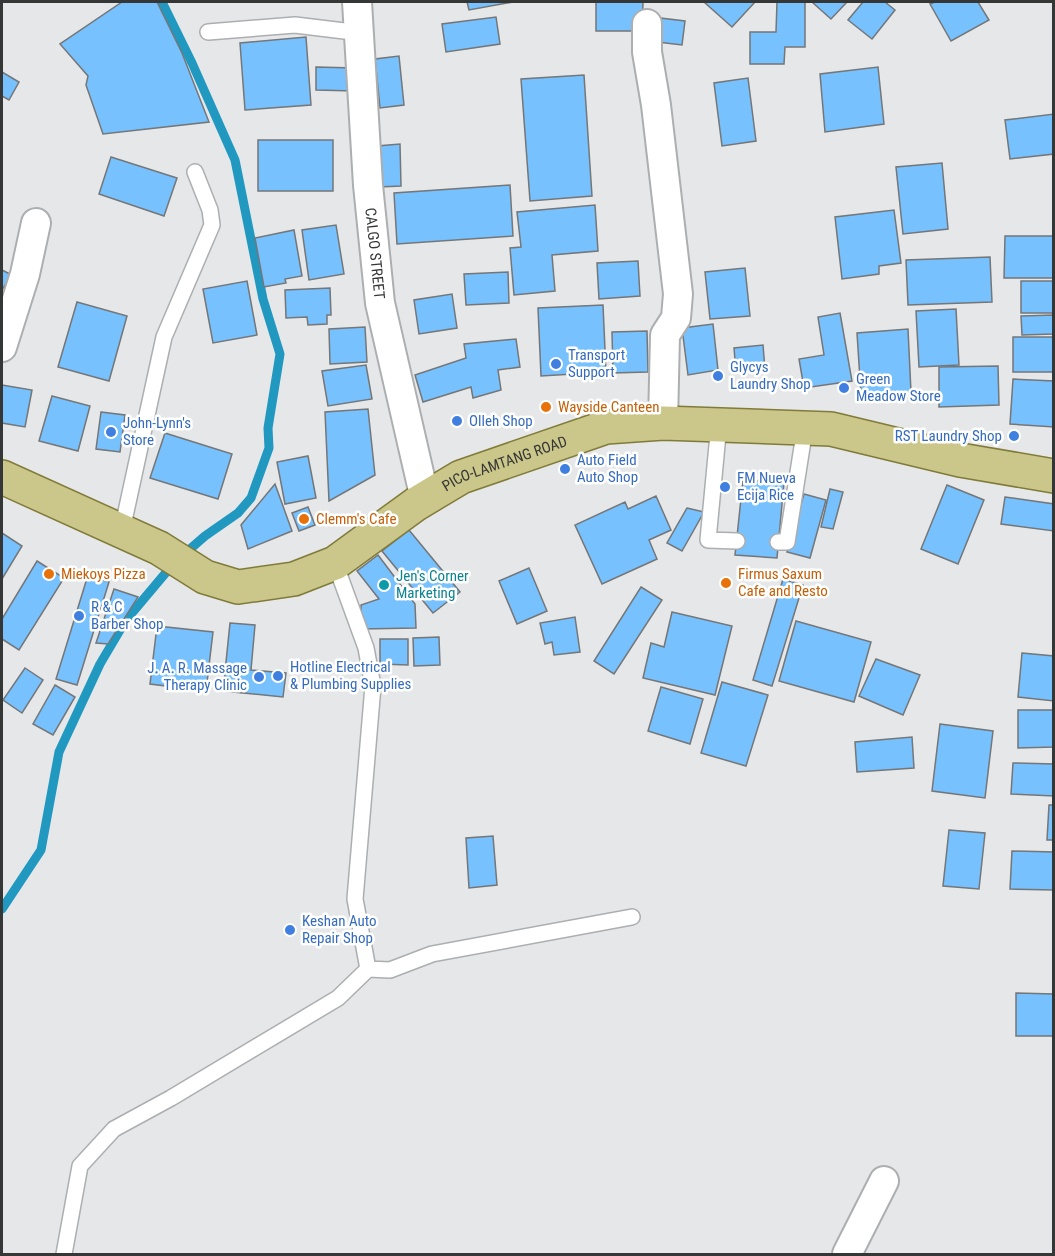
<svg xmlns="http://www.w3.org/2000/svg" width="1055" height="1256" font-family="'Roboto Condensed',sans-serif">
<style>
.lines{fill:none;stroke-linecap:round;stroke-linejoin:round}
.stream{stroke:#2098c0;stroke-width:9}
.building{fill:#76c1fe;stroke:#747678;stroke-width:1.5}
.service-casing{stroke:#acaeb0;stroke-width:18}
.minor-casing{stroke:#acaeb0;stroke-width:32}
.primary-casing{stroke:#807b39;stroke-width:36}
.service{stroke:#fff;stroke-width:15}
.minor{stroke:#fff;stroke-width:28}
.primary{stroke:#cbc689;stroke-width:33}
.shop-dot{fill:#3f7fe0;stroke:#fff;stroke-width:2}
.food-dot{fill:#e8710a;stroke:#fff;stroke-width:2}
.culture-dot{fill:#0f9aa8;stroke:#fff;stroke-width:2}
.labels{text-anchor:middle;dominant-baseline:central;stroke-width:5;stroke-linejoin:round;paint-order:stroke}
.street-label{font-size:15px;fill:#353636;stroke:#fff}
.shop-label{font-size:15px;fill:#366cbe;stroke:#fff;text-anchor:start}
.food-label{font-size:15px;fill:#c56008;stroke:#fff;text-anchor:start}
.culture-label{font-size:15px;fill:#0d838f;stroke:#fff;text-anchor:start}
</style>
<rect width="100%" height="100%" fill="#e6e7e9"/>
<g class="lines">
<polyline class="stream" points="2,909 41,850 59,752 100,664 126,620 174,563 205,536 238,513 251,498 269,448 268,428 280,354 263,299 235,160 192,63 162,2"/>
</g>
<g class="building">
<polygon points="122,2 157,2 182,53 209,122 103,134 86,85 88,76 60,44"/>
<polygon points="467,2 513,2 469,10"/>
<polygon points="596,2 643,2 642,31 596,31"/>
<polygon points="704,2 755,2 732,27"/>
<polygon points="777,2 805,2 805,47 785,47 784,64 750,64 750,32 776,32"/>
<polygon points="812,2 847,2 831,19"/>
<polygon points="863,2 885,2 895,10 872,39 848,20"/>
<polygon points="935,2 978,2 989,20 951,41 930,4"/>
<polygon points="496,17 500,44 446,52 442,24"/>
<polygon points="652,17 685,21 682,45 649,41"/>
<polygon points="306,37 311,105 245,110 240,43"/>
<polygon points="399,56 404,105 380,108 375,59"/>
<polygon points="316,67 355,68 354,91 316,90"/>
<polygon points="878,67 884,124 825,132 820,74"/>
<polygon points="2,72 19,82 9,100 2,96"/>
<polygon points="584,75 592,196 530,201 521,79"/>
<polygon points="748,78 756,141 722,146 714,83"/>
<polygon points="1054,114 1054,154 1010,159 1005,120"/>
<rect x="258" y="140" width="75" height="51"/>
<polygon points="400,144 401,186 379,187 377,146"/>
<polygon points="111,157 177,178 164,216 99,194"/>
<polygon points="942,163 948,229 903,234 896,167"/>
<polygon points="510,185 513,236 397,244 394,193"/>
<polygon points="595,205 598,251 552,255 555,291 514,295 510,248 521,247 517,212"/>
<polygon points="894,210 901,263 879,266 879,274 842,279 835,217"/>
<polygon points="336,225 344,274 309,280 302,230"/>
<polygon points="294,230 302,276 285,279 286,283 264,287 255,238"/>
<polygon points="1005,236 1054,236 1054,278 1004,278"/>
<polygon points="990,257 992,302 908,305 906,260"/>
<polygon points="638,261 640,296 599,299 597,263"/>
<polygon points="745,268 750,316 710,319 705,272"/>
<polygon points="2,270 12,275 2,290"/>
<polygon points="508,272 509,303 466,305 464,274"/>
<polygon points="247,281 257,335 213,343 203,289"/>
<rect x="1021" y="281" width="33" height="32"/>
<polygon points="330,288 331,315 327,315 327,324 308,325 307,317 286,318 285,290"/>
<polygon points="452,294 457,328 419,334 414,300"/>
<polygon points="77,302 127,316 109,381 58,367"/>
<polygon points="603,305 606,372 541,376 538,308"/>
<polygon points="956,309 959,365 919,367 916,311"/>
<polygon points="840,313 852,381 804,388 799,359 824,355 818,317"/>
<polygon points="1054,315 1054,334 1022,335 1021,316"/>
<polygon points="713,324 718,370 688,375 682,328"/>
<polygon points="365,327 367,362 330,364 329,329"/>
<polygon points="908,329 911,392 861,395 857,333"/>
<polygon points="647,331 648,372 613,373 612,332"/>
<rect x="1013" y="337" width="41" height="35"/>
<polygon points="516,339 520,367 498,370 501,390 473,398 471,387 423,402 415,375 466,358 464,344"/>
<polygon points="763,345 765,369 736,372 734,348"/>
<polygon points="366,365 372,399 328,406 322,371"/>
<polygon points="998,366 999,405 939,407 939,367"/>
<polygon points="1013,379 1054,381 1054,427 1010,424"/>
<polygon points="2,385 32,390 25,427 2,423"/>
<polygon points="52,396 90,406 78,451 39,441"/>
<polygon points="368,409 375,475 329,501 325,412"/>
<polygon points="101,412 125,415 120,452 96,449"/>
<polygon points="165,433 232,454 218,499 150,478"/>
<polygon points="308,456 316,498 285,504 277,462"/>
<polygon points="743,480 784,483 777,558 735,555"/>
<polygon points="275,484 292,531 248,549 241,525"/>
<polygon points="947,485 984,500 958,564 921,549"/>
<polygon points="830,489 843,492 833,529 821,527"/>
<polygon points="804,494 826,500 810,558 787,552"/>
<polygon points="656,496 671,530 649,540 657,559 602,584 575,525 625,502 628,509"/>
<polygon points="1005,497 1054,504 1054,531 1001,524"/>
<polygon points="308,507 315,525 299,531 292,513"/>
<polygon points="687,508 704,512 682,551 667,543"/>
<polygon points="409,530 460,592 433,613 382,551"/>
<polygon points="2,533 22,546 2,579"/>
<polygon points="378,555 415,604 416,628 361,629 361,605 379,599 357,571"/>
<polygon points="37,561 64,578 19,650 2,639 2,619"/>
<polygon points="529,568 547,611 517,624 499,581"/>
<polygon points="88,575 109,582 77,685 56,679"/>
<polygon points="783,579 803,585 772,686 753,680"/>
<polygon points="641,587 662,600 614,674 594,661"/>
<polygon points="114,589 138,597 108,644 96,643"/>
<polygon points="672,612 732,626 715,695 643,678 651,643 664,647"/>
<polygon points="575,617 580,652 554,655 552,642 545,644 540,623"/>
<polygon points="796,621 871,642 854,702 779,681"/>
<polygon points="230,623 255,625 251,670 286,673 283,697 223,691"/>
<polygon points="157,626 213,632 206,691 150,684"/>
<polygon points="439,637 440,665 414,666 413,638"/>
<polygon points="380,639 408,639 408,665 380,664"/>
<polygon points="1022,653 1054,656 1054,701 1018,697"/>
<polygon points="876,659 920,675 903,715 859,696"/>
<polygon points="25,668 43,680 22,713 3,700"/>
<polygon points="722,682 768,695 746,766 701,753"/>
<polygon points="55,685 75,697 53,735 33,724"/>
<polygon points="661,687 703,699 690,744 648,731"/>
<polygon points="1018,710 1054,710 1054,747 1018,748"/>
<polygon points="940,724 993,731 985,798 932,791"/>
<polygon points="912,737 914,768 857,772 855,742"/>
<polygon points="1013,763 1054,764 1054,796 1011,794"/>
<polygon points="1049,805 1054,805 1054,840 1047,840"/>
<polygon points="949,830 985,833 979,889 943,886"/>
<polygon points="493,836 497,885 469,888 466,838"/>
<polygon points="1012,851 1054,852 1054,890 1010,889"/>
<polygon points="1016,993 1054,994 1054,1036 1016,1036"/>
</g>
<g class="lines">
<defs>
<g id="service">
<polyline points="208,32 295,25 361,33"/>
<polyline points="719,424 708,540 737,541"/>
<polyline points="122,530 164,337 212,225 210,210 195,172"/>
<polyline points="778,542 787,542 805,428"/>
<polyline points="335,563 366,648 373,686 355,899 368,969 390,970 432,954 632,917"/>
<polyline points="64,1254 80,1166 114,1129 171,1098 338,998 368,969"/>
</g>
<g id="minor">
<path id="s1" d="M357,2L368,185L380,303L425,499"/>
<polyline points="647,24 647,52 656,105 678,294 676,318 665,335 663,423"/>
<polyline points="2,347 25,274 36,223"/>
<polyline points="847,1254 884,1181"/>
</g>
<g id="primary">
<path id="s2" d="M2,477L159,548L205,577L238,587L294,579L335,563L416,504L461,477L606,427L663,423L831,429L960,460L1054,476"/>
</g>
</defs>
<use href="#service" class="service-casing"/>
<use href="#minor" class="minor-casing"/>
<use href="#primary" class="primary-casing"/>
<use href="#service" class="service"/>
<use href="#minor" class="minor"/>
<use href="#primary" class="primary"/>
</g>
<g class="shop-dot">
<circle cx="556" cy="364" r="6"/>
<circle cx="718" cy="376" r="6"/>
<circle cx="844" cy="388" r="6"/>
<circle cx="457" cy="421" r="6"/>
<circle cx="111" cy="432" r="6"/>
<circle cx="1014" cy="436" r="6"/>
<circle cx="565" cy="469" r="6"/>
<circle cx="725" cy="487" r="6"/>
<circle cx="79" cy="616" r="6"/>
<circle cx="278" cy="676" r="6"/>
<circle cx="259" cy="677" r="6"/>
<circle cx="290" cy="930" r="6"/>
</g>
<g class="food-dot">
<circle cx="546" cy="407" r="6"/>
<circle cx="304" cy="519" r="6"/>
<circle cx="49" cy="574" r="6"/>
<circle cx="726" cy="583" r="6"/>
</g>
<circle class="culture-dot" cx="384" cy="585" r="6"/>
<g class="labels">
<g class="street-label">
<text stroke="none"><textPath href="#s1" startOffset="252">CALGO STREET</textPath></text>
<text stroke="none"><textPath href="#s2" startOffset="560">PICO-LAMTANG ROAD</textPath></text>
</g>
<g class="shop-label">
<text x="568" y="355">Transport<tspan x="568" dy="17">Support</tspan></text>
<text x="730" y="367">Glycys<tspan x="730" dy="17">Laundry Shop</tspan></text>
<text x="856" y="379">Green<tspan x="856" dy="17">Meadow Store</tspan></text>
<text x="469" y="421">Olleh Shop</text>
<text x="123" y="423">John-Lynn's<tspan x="123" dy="17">Store</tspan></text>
<text x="1002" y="436" text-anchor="end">RST Laundry Shop</text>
<text x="577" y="460">Auto Field<tspan x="577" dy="17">Auto Shop</tspan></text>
<text x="737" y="478">FM Nueva<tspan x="737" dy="17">Ecija Rice</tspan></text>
<text x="91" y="607">R &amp; C<tspan x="91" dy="17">Barber Shop</tspan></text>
<text x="290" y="667">Hotline Electrical<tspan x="290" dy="17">&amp; Plumbing Supplies</tspan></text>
<text x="247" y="668" text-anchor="end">J. A. R. Massage<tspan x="247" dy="17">Therapy Clinic</tspan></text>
<text x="302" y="921">Keshan Auto<tspan x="302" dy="17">Repair Shop</tspan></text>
</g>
<g class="food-label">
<text x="558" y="407">Wayside Canteen</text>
<text x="316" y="519">Clemm's Cafe</text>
<text x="61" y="574">Miekoys Pizza</text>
<text x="738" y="574">Firmus Saxum<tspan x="738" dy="17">Cafe and Resto</tspan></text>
</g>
<g class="culture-label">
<text x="396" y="576">Jen's Corner<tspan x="396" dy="17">Marketing</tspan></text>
</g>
</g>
<rect width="1055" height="1256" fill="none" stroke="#353636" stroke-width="6"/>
</svg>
